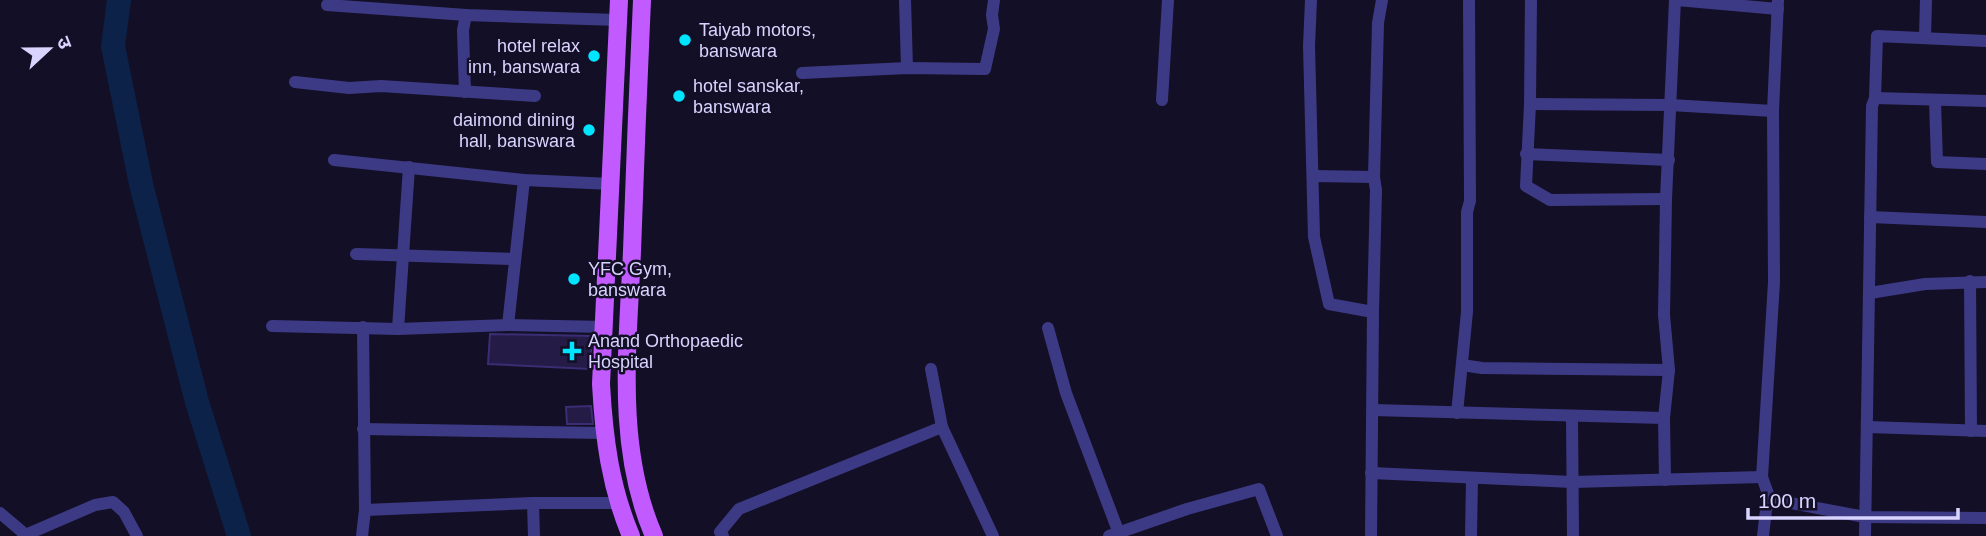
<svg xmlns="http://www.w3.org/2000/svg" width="1986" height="536" font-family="Arial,'Noto Sans Devanagari',sans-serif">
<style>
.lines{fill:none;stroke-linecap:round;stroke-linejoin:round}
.river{stroke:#0c2248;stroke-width:24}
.building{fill:#241b47;stroke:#3b2d73;stroke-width:2}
.minor{stroke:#3d3a85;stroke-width:12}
.primary{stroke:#c25bff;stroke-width:18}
.poi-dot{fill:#00e5ff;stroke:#130f26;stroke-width:2.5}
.labels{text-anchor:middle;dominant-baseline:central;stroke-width:5;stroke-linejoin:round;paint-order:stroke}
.poi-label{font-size:18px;fill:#d9d4ff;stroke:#130f26;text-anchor:start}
</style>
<rect width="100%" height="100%" fill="#130f26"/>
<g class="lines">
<polyline class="river" points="119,0 113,46 141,184 197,402 239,536"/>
</g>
<g class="building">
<polygon points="490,334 592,336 590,369 488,364"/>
<polygon points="591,406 593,424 567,424 566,407"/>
</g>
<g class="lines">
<g class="minor">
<polyline points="905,0 907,68"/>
<polyline points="1311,0 1309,46 1314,237 1329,304 1373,312"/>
<polyline points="1531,0 1530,104 1526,186 1550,200 1666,199"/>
<polyline points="1677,0 1778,9"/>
<polyline points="1778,0 1773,111 1774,282 1762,477 1770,499 1865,517 1986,518"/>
<polyline points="327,5 466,15 618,20"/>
<polyline points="1925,36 1926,0"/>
<polyline points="802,73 907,68 985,69 994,29 992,15 994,0"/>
<polyline points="295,82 349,88 381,86 535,96"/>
<polyline points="465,92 463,30 466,15"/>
<polyline points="1875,98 1986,101"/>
<polyline points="1162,100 1168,0"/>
<polyline points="1935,101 1937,162 1986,164"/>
<polyline points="1530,104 1670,105 1773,111"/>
<polyline points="1526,154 1669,160"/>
<polyline points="334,160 524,180 611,184"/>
<polyline points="1313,176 1374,177"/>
<polyline points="1870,217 1986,222"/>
<polyline points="356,254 514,259"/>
<polyline points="1970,281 1971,431"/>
<polyline points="1870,293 1925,284 1986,282"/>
<polyline points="508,325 524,180"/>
<polyline points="272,326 398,329 508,325 605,327"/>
<polyline points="1048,328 1066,393 1120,536"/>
<polyline points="398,329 409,167"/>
<polyline points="1462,365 1482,368 1669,370"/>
<polyline points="931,369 942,427 993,536"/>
<polyline points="1373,410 1664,418"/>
<polyline points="1457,413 1467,312 1467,212 1470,201 1469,0"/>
<polyline points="1572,417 1573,536"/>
<polyline points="1868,427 1986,431"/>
<polyline points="363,429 604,433"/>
<polyline points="1371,473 1572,482 1762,477"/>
<polyline points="1665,480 1664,418 1669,370 1664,315 1666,199 1675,0"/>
<polyline points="533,503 534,536"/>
<polyline points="365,510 533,503 617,503"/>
<polyline points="0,513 26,535"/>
<polyline points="23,536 95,505 113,502 124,512 137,536"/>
<polyline points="362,536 365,510 363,327"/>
<polyline points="723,536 720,532 739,509 942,427"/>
<polyline points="1109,536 1187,509 1259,489 1277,536"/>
<polyline points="1371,536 1373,312 1376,190 1374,177 1378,23 1382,0"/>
<polyline points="1471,536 1472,478"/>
<polyline points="1763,536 1766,510 1770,499"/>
<polyline points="1865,536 1872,106 1875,98 1877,36 1986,41"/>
</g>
<g class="primary">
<path d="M619,0L601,384C604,438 610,486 631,536"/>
<path d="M642,0C638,84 635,167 632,251C628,345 615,447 654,536"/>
</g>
</g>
<g class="poi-dot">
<circle cx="685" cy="40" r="7"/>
<circle cx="594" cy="56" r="7"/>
<circle cx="679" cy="96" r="7"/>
<circle cx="589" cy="130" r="7"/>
<circle cx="574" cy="279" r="7"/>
<path d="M568.5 340.5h7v7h7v7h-7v7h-7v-7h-7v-7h7z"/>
</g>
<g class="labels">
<g class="poi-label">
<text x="699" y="30">Taiyab motors,<tspan x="699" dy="21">banswara</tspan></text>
<text x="580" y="46" text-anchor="end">hotel relax<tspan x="580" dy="21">inn, banswara</tspan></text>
<text x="693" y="86">hotel sanskar,<tspan x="693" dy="21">banswara</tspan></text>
<text x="575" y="120" text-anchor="end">daimond dining<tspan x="575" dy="21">hall, banswara</tspan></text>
<text x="588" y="269">YFC Gym,<tspan x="588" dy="21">banswara</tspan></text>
<text x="588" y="341">Anand Orthopaedic<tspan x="588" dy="21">Hospital</tspan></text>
</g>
</g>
<g transform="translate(49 49) rotate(68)" stroke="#130f26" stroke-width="5" paint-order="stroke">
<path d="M0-5L12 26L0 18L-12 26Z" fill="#d9d4ff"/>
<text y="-10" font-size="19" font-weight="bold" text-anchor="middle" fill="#d9d4ff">उ</text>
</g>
<path d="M1748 508v10h210v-10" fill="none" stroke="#d9d4ff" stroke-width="3.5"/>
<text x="1758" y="508" font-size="21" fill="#d9d4ff" stroke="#130f26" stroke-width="5" paint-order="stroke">100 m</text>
</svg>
